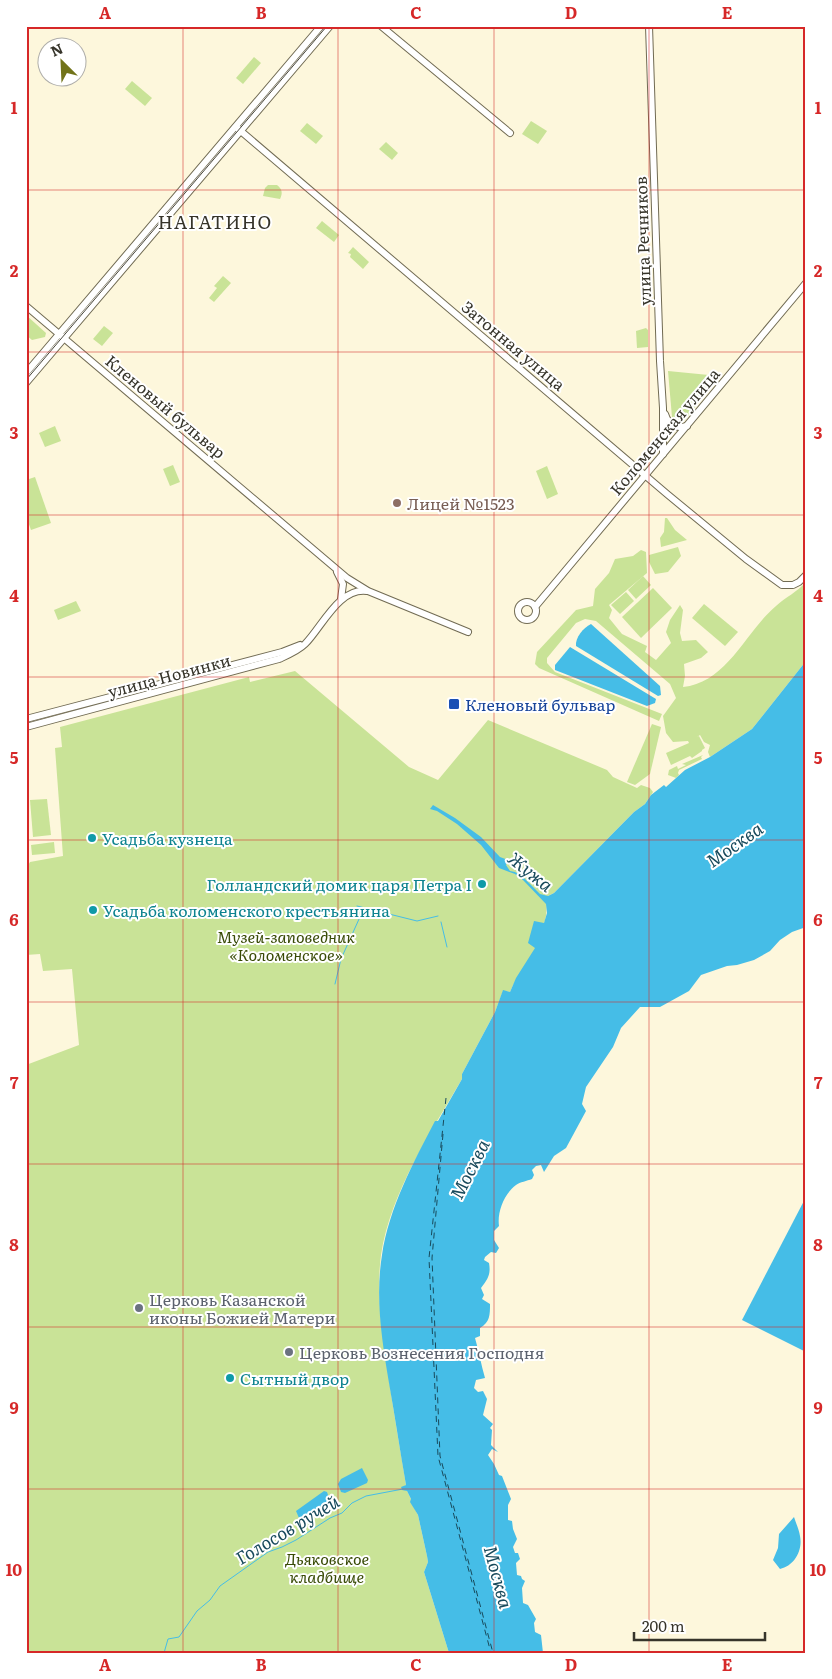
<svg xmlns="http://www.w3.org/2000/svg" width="832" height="1679" font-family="Literata,serif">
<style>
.green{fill:#c9e397}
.water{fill:#45bde7}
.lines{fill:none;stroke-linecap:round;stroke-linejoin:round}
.stream{stroke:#45bde7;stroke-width:1}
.ferry{stroke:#184a5c;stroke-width:1;stroke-dasharray:6 5;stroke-linecap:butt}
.minor-casing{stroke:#716b53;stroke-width:8}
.minor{stroke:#fff;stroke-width:6}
.tram{stroke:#4a483c;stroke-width:1}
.grid{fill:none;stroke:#d62828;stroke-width:1;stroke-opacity:0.55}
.education-dot{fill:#8d6e63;stroke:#fff;stroke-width:2}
.transit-dot{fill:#1a4fb4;stroke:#fff;stroke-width:2}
.culture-dot{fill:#0f9aa8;stroke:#fff;stroke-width:2}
.worship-dot{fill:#6b7280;stroke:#fff;stroke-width:2}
.labels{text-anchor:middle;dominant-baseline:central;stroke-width:4;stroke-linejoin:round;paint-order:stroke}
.street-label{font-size:16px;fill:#36342a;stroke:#fff}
.education-label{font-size:16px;fill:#785e54;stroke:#fff;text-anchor:start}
.transit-label{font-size:16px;fill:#164399;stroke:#fff;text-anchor:start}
.culture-label{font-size:16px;fill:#0d838f;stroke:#fff;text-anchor:start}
.park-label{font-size:16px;font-style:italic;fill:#384a05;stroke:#fff}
.worship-label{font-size:16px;fill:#5b616d;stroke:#fff;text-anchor:start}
.neighbourhood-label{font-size:18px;letter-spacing:1px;fill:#36342a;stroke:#fff}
.water-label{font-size:18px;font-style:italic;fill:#184a5c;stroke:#fff}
.neatline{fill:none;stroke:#d62828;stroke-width:2}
.grid-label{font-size:16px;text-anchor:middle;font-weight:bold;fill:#d62828}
</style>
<rect width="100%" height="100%" fill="#fdf7dc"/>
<g class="green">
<polygon points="254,57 261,63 243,84 236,78"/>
<polygon points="132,81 152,98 145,106 125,89"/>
<polygon points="531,121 547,131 538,144 522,134"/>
<polygon points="307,123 323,136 316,144 300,131"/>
<polygon points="386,142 398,153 392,160 379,149"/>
<path d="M268,185H277C282,189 283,193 280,199L263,196L265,188Z"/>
<polygon points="322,221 339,235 334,242 316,228"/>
<polygon points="353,247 369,262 363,269 350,257 351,254 348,253"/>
<polygon points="223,276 231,283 214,302 209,298 217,288 214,286"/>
<polygon points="26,315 46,333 45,337 32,340 26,335"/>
<polygon points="104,326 113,333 102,346 93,339"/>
<polygon points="646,328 648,330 648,347 637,348 636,331"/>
<polygon points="668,371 719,376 685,420 680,422 675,421 672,417"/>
<polygon points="55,426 61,441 45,447 39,433"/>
<polygon points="173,465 180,482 170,486 163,469"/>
<polygon points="547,466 558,494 547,499 536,471"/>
<polygon points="35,477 51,523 31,530 26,516 26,480"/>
<polygon points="665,518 667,518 675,530 687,540 661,547 660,538 664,532"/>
<polygon points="678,547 681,556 668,572 655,574 649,562 649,555"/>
<path d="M641,550L646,552L647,573L609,605L612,610L609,618L622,634L647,646L645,652L656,660L671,643L666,632L670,620L680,605L683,610L680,633L682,641L696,640L708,652L701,658L684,664L685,676L683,687C727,683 746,631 776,606C786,597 797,592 806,582V661L752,729L710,757L708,752L710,745L704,742L700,735L697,737L699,736L705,748L702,750V751L692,758L690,756L671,765L666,753L689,743L688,741L673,742L666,733L663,716L676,698L670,684L596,621L585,619L576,623L547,658V663L555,672L662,714L659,721L539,668L535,664L537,652L576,610L593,606L595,589L609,573L615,559L633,556Z"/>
<polygon points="643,576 651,585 636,599 628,590"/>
<polygon points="653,588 672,608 641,638 622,617"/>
<polygon points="626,592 634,601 620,614 611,605"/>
<polygon points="76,601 81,611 58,620 54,610"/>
<polygon points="704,604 738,632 725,646 692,618"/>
<path d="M295,671L409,767L438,780L488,720L607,770L613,777L637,788L641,785L650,788L653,792L645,804L634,812L554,893L548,896C546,903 547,909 546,916C544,926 540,937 536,947C528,963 517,975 510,992L503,991L495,1012L462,1074V1079C430,1134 391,1191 381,1255C376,1294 382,1334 388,1372C393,1410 400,1448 406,1485L401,1488L407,1491L411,1499V1502L418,1515L427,1556L428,1562L424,1572L449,1653H26V1065L79,1045L72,969L43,971L40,954L26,955V869L30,862L63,856L55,748L62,747L60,727L249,677L250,682Z"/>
<polygon points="652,724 661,727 650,774 635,785 627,782"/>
<polygon points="703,755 701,757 702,759 679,770 678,773 679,775 676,778 668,775 669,770 677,766 678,769 686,765 682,764"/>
<polygon points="47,799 51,835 33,837 30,800"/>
<polygon points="54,842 55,853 32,855 31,845"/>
</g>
<g class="water">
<path d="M591,624L660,686L661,695L658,696L576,646C575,638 583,628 591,624Z"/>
<polygon points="570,647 656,699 655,703 647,706 555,670 555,665"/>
<path d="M806,661V927L792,932L780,940L770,951L754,960L737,965L727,966L701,975L689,991L660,1007H640L621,1028L613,1047L586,1087L582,1104L586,1111L566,1148L554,1156L544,1172L541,1165L536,1166L532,1170L534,1175L532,1179C527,1181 520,1182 516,1185C504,1194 497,1212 499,1226L494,1231V1240L499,1248L496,1253L491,1252L485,1257L484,1260L489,1263C491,1274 488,1279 481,1288L484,1295L482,1299L490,1304C490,1315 490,1322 480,1328V1336L475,1338C479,1351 481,1365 485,1378L476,1380L474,1388L478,1392L483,1391L487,1399L483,1415L493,1424L490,1428L492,1430L491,1445L498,1452L492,1449L488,1455L494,1464L499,1475L502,1476L511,1499L508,1505V1520L512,1521L513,1529L517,1539L513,1547L515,1553H518L520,1559L516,1563L517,1575L521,1576L522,1579L525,1581L522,1588L523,1603L528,1605L536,1619L534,1623L535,1632L541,1635L543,1653H449L424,1572L428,1562L427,1556L418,1515L410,1502L411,1499L407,1491L402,1490L401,1487L406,1485C400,1451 395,1417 389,1383C382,1341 375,1298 382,1255C389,1208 413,1163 435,1121H438L462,1079V1074L495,1012L503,990L510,992L516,978L535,948L528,943L534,921L544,923L547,913L546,904L523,880L515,874L499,868L481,845L457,824L437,811L430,809L433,805L455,818L481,837L500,857L508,860L506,865L510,871L515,872L524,878L540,894L548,896L554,893L634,812L645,804L651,795L664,785L666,787L685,770L710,757L752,729Z"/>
<polygon points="806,1197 806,1352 742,1320"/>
<polygon points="362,1468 368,1480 367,1483 345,1493 341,1492 338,1484 341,1479"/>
<polygon points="324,1491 327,1492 331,1504 303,1519 299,1518 296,1511"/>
<path d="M794,1517C796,1523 799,1530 800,1536C803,1551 794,1566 780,1569L773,1560L778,1548L779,1534Z"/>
</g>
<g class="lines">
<g class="stream">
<polyline points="357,906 417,921 438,916"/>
<polyline points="441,922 447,947"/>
<polyline points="335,984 341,959 364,908"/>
<polyline points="164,1653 168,1639 179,1637 197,1611 210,1600 220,1586 268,1552 282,1547 296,1540 330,1518 342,1513 352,1503 366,1496 403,1489"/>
</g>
<g class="ferry">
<polyline points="446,1098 429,1258 438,1456 491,1653"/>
<polyline points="443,1134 432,1258 440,1456 493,1653"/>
</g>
<defs>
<g id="minor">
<polyline points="381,26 510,133"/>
<polyline points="649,26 660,361 663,408 663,454"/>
<polyline points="236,127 667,494 746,559 782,585 793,585 799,582 806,575"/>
<polyline points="26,306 347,578 368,591 468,632"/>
<polyline points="26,373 321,26"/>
<polyline points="26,383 330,26"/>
<path d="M665,414C669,426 675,429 687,426"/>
<polyline points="337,572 343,584 341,599"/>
<circle cx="527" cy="611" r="9"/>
<polyline points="535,607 806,283"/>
<polyline points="26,719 282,652 300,645"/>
<path d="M26,727L279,659C288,655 298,651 305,644C322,627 339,587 367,591"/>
</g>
</defs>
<use href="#minor" class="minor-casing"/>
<use href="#minor" class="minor"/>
<polyline class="tram" points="26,380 327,26"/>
</g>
<path class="grid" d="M183,26V1653M338,26V1653M494,26V1653M649,26V1653M26,190H806M26,352H806M26,515H806M26,677H806M26,840H806M26,1002H806M26,1164H806M26,1327H806M26,1489H806"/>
<circle class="education-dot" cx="397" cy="503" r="5"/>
<rect class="transit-dot" x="448" y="698" width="12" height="12" rx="2.5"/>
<g class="culture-dot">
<circle cx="92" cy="838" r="5"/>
<circle cx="482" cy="884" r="5"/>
<circle cx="93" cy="910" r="5"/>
<circle cx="230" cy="1378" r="5"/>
</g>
<g class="worship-dot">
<circle cx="139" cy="1308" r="5"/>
<circle cx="289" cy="1352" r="5"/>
</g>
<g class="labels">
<g class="street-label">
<text transform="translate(642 241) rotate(-92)">улица Речников</text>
<text transform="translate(514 345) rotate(40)">Затонная улица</text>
<text transform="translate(166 406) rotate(40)">Кленовый бульвар</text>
<text transform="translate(664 431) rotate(-50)">Коломенская улица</text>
<text transform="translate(169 675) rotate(-15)">улица Новинки</text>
</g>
<g class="education-label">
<text x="407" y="503">Лицей №1523</text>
</g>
<g class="transit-label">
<text x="465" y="704">Кленовый бульвар</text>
</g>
<g class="culture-label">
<text x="102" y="838">Усадьба кузнеца</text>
<text x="472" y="884" text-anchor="end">Голландский домик царя Петра I</text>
<text x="103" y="910">Усадьба коломенского крестьянина</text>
<text x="240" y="1378">Сытный двор</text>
</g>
<g class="park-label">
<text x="286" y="936">Музей-заповедник<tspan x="286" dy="18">«Коломенское»</tspan></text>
<text x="327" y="1558">Дьяковское<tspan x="327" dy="18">кладбище</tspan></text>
</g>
<g class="worship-label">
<text x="149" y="1299">Церковь Казанской<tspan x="149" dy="18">иконы Божией Матери</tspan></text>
<text x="299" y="1352">Церковь Вознесения Господня</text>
</g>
<g class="neighbourhood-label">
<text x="215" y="221">НАГАТИНО</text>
</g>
<g class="water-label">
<text transform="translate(734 844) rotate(-35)">Москва</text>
<text transform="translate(531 871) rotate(39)">Жужа</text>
<text transform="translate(469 1169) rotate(-63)">Москва</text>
<text transform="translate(287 1529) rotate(-31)">Голосов ручей</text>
<text transform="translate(499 1577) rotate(75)">Москва</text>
</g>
</g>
<rect width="832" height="1679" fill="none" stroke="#ffffff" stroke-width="55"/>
<g transform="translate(62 62) rotate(336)"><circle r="24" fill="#ffffff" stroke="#afaeaa"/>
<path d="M0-4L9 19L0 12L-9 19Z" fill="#717319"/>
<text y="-8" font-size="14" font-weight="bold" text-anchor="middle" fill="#36342a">N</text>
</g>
<path d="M634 1632v8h131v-8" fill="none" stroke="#36342a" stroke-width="2.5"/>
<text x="642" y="1632" font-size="15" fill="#36342a" stroke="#ffffff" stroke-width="4" paint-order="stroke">200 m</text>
<rect x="28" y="28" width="776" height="1624" class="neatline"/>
<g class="grid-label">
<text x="105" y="19">A</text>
<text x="261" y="19">B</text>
<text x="416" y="19">C</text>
<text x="571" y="19">D</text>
<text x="727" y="19">E</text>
<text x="14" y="114">1</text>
<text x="818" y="114">1</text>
<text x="14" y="277">2</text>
<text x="818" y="277">2</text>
<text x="14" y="439">3</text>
<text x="818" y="439">3</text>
<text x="14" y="602">4</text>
<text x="818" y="602">4</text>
<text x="14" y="764">5</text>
<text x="818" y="764">5</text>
<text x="14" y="926">6</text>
<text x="818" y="926">6</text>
<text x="14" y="1089">7</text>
<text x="818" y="1089">7</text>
<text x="14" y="1251">8</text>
<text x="818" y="1251">8</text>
<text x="14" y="1414">9</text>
<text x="818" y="1414">9</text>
<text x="14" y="1576">10</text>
<text x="818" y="1576">10</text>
<text x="105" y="1671">A</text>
<text x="261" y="1671">B</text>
<text x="416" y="1671">C</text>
<text x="571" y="1671">D</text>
<text x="727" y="1671">E</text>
</g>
</svg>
